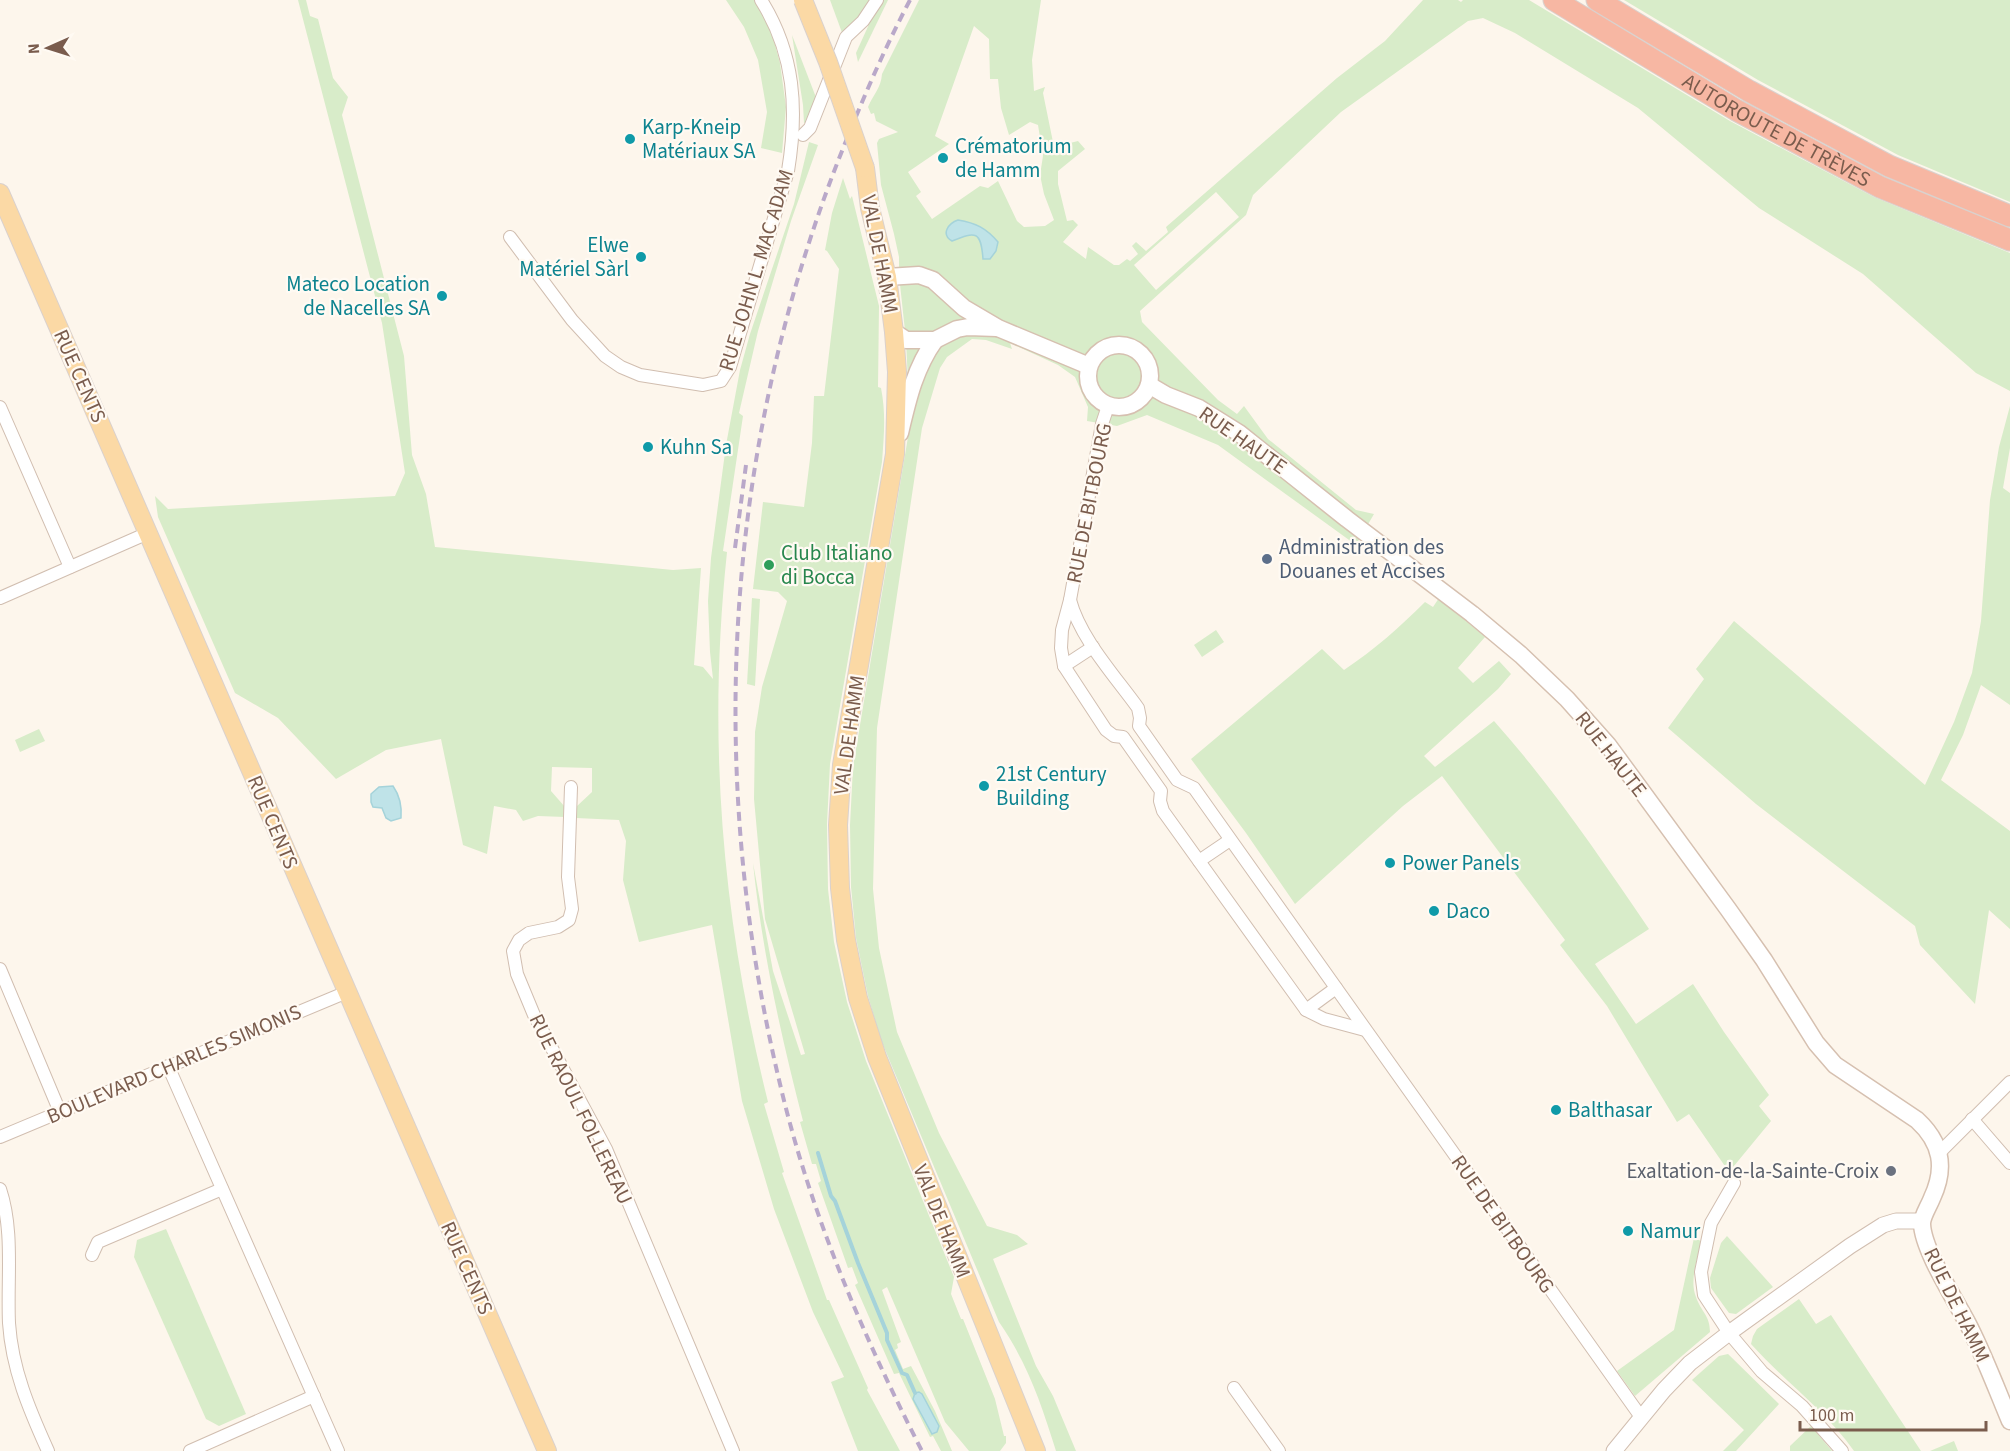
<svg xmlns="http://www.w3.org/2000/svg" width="2010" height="1451" font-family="'Source Sans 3',sans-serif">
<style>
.green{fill:#d8ecc9;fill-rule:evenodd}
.water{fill:#bfe3e8;stroke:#a5d3da;stroke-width:1.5}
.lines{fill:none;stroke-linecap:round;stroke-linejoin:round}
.stream{stroke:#a5d3da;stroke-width:4}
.minor-casing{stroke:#d1beb0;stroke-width:14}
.tertiary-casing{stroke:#d1beb0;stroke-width:17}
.secondary-casing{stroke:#d6c0b0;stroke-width:19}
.primary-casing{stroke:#dad1cd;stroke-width:20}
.motorway-casing{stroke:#dad1cd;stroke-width:23}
.minor{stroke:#fff;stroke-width:12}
.tertiary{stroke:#fff;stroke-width:15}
.secondary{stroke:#fff;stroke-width:16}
.primary{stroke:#fbd9a5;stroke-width:18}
.motorway{stroke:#f7b7a3;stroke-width:21}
.rail{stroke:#b9a8c9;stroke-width:4;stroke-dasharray:9 6;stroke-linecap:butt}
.primary-bridge-casing{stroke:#dad1cd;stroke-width:20;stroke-linecap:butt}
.primary-bridge{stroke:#fbd9a5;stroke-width:18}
.culture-dot{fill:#0f9aa8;stroke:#fffaf3;stroke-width:2}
.service-dot{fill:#5c6f8a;stroke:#fffaf3;stroke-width:2}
.leisure-dot{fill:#2e9e5b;stroke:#fffaf3;stroke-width:2}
.worship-dot{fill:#6b7280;stroke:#fffaf3;stroke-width:2}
.labels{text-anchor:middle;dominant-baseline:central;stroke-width:4.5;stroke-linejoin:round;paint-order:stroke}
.culture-label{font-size:21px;fill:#0d838f;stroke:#fffaf3;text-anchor:start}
.street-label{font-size:21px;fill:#7a5c4d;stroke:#fffaf3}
.service-label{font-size:21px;fill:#4e5e75;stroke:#fffaf3;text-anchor:start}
.leisure-label{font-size:21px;fill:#27864d;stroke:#fffaf3;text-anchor:start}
.worship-label{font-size:21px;fill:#5b616d;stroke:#fffaf3;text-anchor:end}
</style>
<rect width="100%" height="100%" fill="#fdf6ec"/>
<g class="green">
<path d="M298,0H306L310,16L318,19L333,78L348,97L342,115L404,356L412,455L426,494L435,547L673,570L701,568L694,665L703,667L713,679L710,652L708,601L711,558L726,445L740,370L750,334L794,204L809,142L818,145L791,221L758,331L739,413L743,416L723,551L727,552C707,741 722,918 768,1102L764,1104L784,1172L782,1173L827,1300H829L868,1388L867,1390L900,1451H858L831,1382L844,1377L813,1312L774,1209L742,1101L712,925L639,942L623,880L626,841L619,820L576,818V807L592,792V768L552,767L551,791L565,807V817L538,816L523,821L516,810L494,806L487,854L463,845L441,739L386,750L336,779L278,718L235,693L158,517L155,496L168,509L395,496L405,473L382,323Z"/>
<polygon points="726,0 756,0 770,26 780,63 786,107 782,153 761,148 767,112 758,60 744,27"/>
<polygon points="830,0 871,0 844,38"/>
<polygon points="880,0 888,0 858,62 856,53"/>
<path d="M919,0H1041L1032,60L1034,91L1045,87L1043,93L1054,147L1078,141L1085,149L1058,171V184L1067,221L1073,220L1078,225L1063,242L1086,259L1088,247L1114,265H1119L1127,259L1130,261L1138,254L1132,246L1136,242L1146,251L1168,232L1166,227L1337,78L1385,41L1423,0H1458L1461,2L1463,0H1529L1730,121L1874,197L2010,253V391L1976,373L1863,274L1759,208L1638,108L1515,33L1483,18L1468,21L1341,112L1253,195L1246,215L1140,311L1142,322L1218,400L1237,414L1244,406L1268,439L1356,510L1374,514L1356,545L1218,445L1147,415L1117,426L1087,421L1088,407L1075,377L1058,365L1010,343L1012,349L986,340L972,339L947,357L940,368L922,428L877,728L873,889L879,948L897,1032L939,1133L987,1226L1017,1235L1028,1244L993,1259L1036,1366L1053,1396L1076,1451H1056C1041,1403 1028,1364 999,1322L881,1040L868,996L856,938L851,887L850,825L853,767L910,425L906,340L899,275V257L894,234L881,185L877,143L879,139L898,132L876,121L874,113L871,114L868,107C873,95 881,88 882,74ZM974,26L989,39L990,79H998L1001,108L1009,135L1030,122L1038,125L1043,156L1040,175L1044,194L1054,220L1045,226L1024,227L1017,221L998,181L988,188L980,186L932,219L916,196L921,192L908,172L949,144L935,136ZM1216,192L1239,217L1156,290L1134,265Z"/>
<polygon points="1624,0 2010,0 2010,202 1898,155 1758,80"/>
<polygon points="792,35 817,100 809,121 804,123 803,105"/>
<path d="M843,178L850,199L852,196L879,306L878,387L881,388C886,413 884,436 882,462L830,764L827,824L828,889L834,942L847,1002L866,1061L954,1277L951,1294L961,1319H963L995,1399L1004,1436H1006V1443L1000,1451H969L945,1422L887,1287L882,1290L901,1342L897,1344L898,1348L895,1350L903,1369L911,1366L935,1411L952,1451H941L933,1436L930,1437L899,1373L894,1374L855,1285L858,1283L852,1267L848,1268L818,1183L821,1181L816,1164H812L800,1122L803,1121C781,1036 762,951 753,863L773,971L801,1055L805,1054L765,919L754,799L755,732L762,687L787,601L778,592L753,589L763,502L804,507L812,443L814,396H824L839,269L827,251L825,250L832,213Z"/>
<polygon points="2010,406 2010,448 2003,488 2010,493 2010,705 1981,685 1963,735 1941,780 2010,831 2010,929 1989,910 1975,1004 1920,945 1915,926 1756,804 1668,728 1704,679 1696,669 1734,621 1925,785 1954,722 1972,673 1981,621 1990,500 1999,447"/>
<polygon points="752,598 760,599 755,686 747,684"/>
<path d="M1439,598L1485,637L1458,668L1473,683L1499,661L1511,674L1498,689L1424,756L1435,767L1494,721C1552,786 1600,857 1649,929L1595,964L1636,1024L1693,984L1724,1032L1769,1095L1759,1106L1771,1121L1729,1172L1689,1114L1677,1122L1607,1006L1560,945L1565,940L1442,776L1403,806L1295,904L1246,833L1191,759L1322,649L1344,670C1374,650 1400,627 1425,602L1433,607Z"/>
<polygon points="1216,630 1224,642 1202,657 1194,645"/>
<polygon points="39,729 45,741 20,752 15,740"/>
<polygon points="166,1229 246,1414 219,1426 206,1419 134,1257 137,1240"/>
<polygon points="1727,1236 1773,1287 1736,1314 1729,1313 1711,1288 1710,1278 1721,1243"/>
<path d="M1694,1238L1701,1241C1698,1258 1689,1280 1696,1297C1701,1312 1710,1315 1710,1332L1635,1396L1617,1371L1674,1330Z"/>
<path d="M1799,1299L1816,1324L1831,1315L1921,1451H1854C1825,1410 1784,1381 1751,1344L1753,1336L1757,1329Z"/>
<polygon points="1728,1354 1779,1404 1736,1451 1723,1451 1744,1430 1692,1380 1719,1356"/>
<polygon points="1811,1426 1832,1451 1790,1451 1790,1446"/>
<polygon points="1954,1441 1958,1451 1930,1451"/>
</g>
<g class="water">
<path d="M958,220C976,223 986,228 998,242L996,251L990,259H983C981,231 976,231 952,241C940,234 949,223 958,220Z"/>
<path d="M393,786C400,796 402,806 401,818L391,821L386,818L382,808L373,807L371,802V794L379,787Z"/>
<polygon points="919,1392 922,1394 939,1426 937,1432 932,1434 913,1399 915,1393"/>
</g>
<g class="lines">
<polyline class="stream" points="818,1153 831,1196 835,1201 858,1263 887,1333 887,1340 902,1373 907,1375 915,1393"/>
<defs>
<g id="minor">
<polyline points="803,135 810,128 846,37 863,21 877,0"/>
<path d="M510,237L572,320L605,356L621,367L640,375L703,385L721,381L730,367L788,171C798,110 795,54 761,0"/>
<polyline points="1108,406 1102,424 1070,600 1062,630 1061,648 1064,666 1106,730 1114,736 1123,737 1161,791 1160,801 1163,811 1306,1010 1324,1019 1365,1030"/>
<polyline points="0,407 70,567"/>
<polyline points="0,598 148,533"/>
<path d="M1070,600C1080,638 1115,676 1138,708L1140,718L1139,726L1177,780L1194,788L1641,1417"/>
<polyline points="1064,666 1093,647"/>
<polyline points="571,787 568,877 572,909 569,920 558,927 529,933 519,940 513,951 517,974 534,1015 606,1149 733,1451"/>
<polyline points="1199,861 1230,840"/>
<polyline points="0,969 60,1112"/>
<polyline points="1306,1010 1336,988"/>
<polyline points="168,1066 338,1451"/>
<polyline points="1972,1119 2010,1163"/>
<polyline points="0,1137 347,992"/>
<polyline points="1939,1153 2010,1082"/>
<polyline points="1734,1183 1711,1223 1701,1272 1704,1295 1729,1333 1762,1372 1802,1406 1842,1451"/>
<path d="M0,1189C14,1231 7,1278 9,1323C12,1369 29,1409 48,1451"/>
<polyline points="92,1255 98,1242 222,1189"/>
<polyline points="1234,1388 1279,1451"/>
<polyline points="190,1451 314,1396"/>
</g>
<polyline id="tertiary" points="1614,1451 1664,1390 1690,1363 1729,1333 1850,1246 1883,1225 1896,1221 1922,1221"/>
<g id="secondary">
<polyline points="887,277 919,275 933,280 964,308 998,328 1089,366"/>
<polyline points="894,332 906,340 935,340 957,329 968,327 997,328"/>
<circle cx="1119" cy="376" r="31"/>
<path d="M1149,385L1166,395L1199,408L1239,433L1347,519L1472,614L1521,655L1567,699L1608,745L1728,909L1764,960L1816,1043L1835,1065L1917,1120C1942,1143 1946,1168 1932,1198C1929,1206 1922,1216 1922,1224C1923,1251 1957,1302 1970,1328C1985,1358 1997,1390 2010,1421"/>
<path d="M900,433C908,399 915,368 935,340"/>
</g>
<g id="primary">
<polyline points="865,168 870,208 887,277 894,332 897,372 895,454 842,765 838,825 840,888 846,940 858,998 877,1057 1036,1451"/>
<polyline points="0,193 547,1451"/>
</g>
<g id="motorway">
<path id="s1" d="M1554,0L1736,110L1880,187L2010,240"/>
<polyline points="1597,0 1749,91 1889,166 2010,216"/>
</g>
</defs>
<use href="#minor" class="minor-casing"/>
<use href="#tertiary" class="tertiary-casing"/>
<use href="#secondary" class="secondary-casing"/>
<use href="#primary" class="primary-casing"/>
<use href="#motorway" class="motorway-casing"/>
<use href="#minor" class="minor"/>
<use href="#tertiary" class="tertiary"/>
<use href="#secondary" class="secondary"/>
<use href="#primary" class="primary"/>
<use href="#motorway" class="motorway"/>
<g class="rail">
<path d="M910,0C889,40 870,82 853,124C725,429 703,763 780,1084C810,1212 862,1334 922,1451"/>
<polyline points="735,548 746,465"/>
</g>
<defs>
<polyline id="primary-bridge" points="803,0 828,62 865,168"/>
</defs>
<use href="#primary-bridge" class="primary-bridge-casing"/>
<use href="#primary-bridge" class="primary-bridge"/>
</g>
<g class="culture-dot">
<circle cx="630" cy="139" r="6"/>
<circle cx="943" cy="158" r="6"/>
<circle cx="641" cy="257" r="6"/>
<circle cx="442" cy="296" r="6"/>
<circle cx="648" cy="447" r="6"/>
<circle cx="984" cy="786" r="6"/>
<circle cx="1390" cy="863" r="6"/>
<circle cx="1434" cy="911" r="6"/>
<circle cx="1556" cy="1110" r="6"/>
<circle cx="1628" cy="1231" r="6"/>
</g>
<circle class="service-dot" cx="1267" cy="559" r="6"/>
<circle class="leisure-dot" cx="769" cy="565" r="6"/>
<circle class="worship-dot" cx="1891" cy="1171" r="6"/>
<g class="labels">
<g class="culture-label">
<text x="642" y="127">Karp-Kneip<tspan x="642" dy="24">Matériaux SA</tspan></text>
<text x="955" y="146">Crématorium<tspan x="955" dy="24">de Hamm</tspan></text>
<text x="629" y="245" text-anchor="end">Elwe<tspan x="629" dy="24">Matériel Sàrl</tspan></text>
<text x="430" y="284" text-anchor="end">Mateco Location<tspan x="430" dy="24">de Nacelles SA</tspan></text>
<text x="660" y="447">Kuhn Sa</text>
<text x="996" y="774">21st Century<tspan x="996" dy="24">Building</tspan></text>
<text x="1402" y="863">Power Panels</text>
<text x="1446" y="911">Daco</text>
<text x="1568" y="1110">Balthasar</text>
<text x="1640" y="1231">Namur</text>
</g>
<g class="street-label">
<text stroke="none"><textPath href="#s1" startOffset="258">AUTOROUTE DE TRÈVES</textPath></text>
<text transform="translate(880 254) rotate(79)">VAL DE HAMM</text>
<text transform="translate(756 270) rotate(-73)">RUE JOHN L. MAC ADAM</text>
<text transform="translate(80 376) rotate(66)">RUE CENTS</text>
<text transform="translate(1243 440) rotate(35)">RUE HAUTE</text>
<text transform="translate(1089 503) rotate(-79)">RUE DE BITBOURG</text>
<text transform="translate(849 735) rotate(-82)">VAL DE HAMM</text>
<text transform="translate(1611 754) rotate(52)">RUE HAUTE</text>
<text transform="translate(273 822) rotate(67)">RUE CENTS</text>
<text transform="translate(174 1064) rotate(-23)">BOULEVARD CHARLES SIMONIS</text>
<text transform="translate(581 1109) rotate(64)">RUE RAOUL FOLLEREAU</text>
<text transform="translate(942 1221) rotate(68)">VAL DE HAMM</text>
<text transform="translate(1503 1224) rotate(55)">RUE DE BITBOURG</text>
<text transform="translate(467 1268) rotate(66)">RUE CENTS</text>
<text transform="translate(1957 1305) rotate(64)">RUE DE HAMM</text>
</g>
<g class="service-label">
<text x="1279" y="547">Administration des<tspan x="1279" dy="24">Douanes et Accises</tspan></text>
</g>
<g class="leisure-label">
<text x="781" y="553">Club Italiano<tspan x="781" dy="24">di Bocca</tspan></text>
</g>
<g class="worship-label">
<text x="1879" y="1171">Exaltation-de-la-Sainte-Croix</text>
</g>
</g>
<g transform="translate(48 48) rotate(267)" stroke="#fffaf3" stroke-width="4.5" paint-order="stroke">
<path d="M0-4.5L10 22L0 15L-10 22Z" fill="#7a5c4d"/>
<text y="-9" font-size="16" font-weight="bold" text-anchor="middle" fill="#7a5c4d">N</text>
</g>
<path d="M1800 1421v9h186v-9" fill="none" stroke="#7a5c4d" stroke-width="3"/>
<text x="1809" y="1421" font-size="18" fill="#7a5c4d" stroke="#fffaf3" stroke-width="4.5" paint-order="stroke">100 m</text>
</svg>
